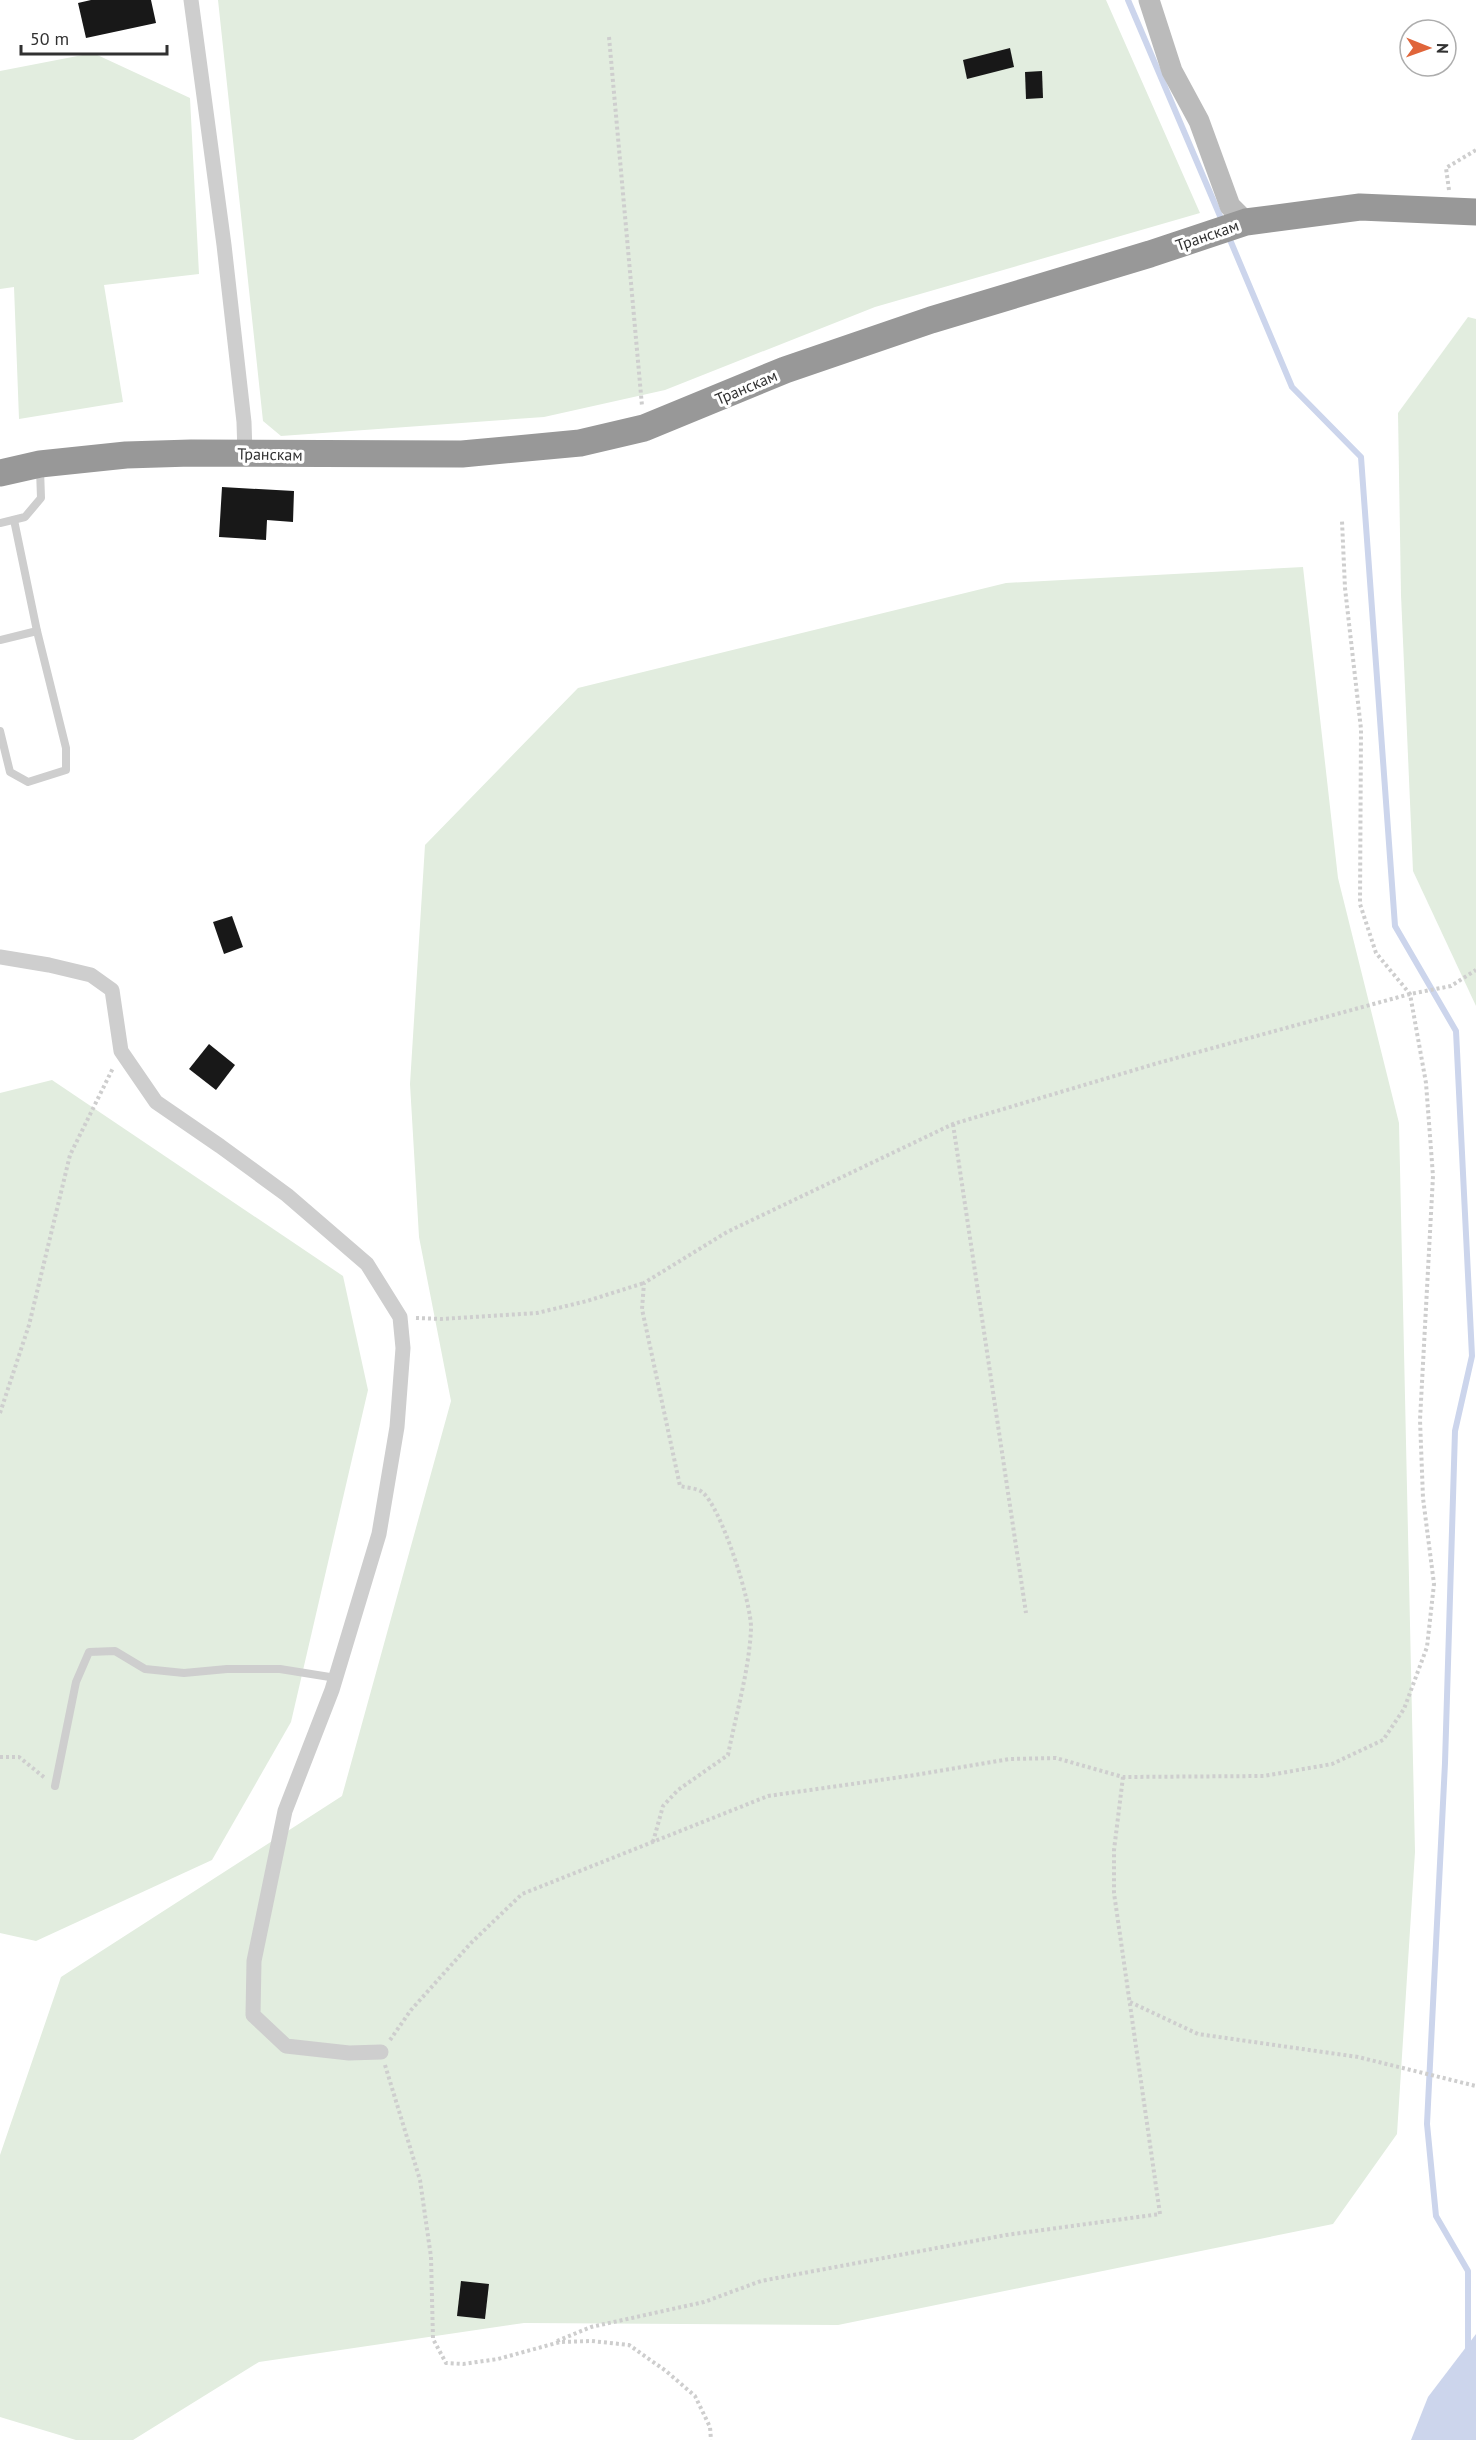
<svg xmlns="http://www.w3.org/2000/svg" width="1476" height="2440" font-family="'PT Sans',sans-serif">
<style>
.green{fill:#e2eddf}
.water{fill:#ccd5ec}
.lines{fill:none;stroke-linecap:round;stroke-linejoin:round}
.stream{stroke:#ccd5ec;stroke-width:6}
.building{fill:#181818}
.path{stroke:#cecece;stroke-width:4;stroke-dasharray:3 3;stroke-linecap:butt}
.lane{stroke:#cecece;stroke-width:8}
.street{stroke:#cecece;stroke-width:15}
.secondary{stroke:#bbb;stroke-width:21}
.highway{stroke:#989898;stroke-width:27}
.labels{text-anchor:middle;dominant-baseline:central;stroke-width:6;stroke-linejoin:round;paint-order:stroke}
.street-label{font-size:16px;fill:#313131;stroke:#fff}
</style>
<rect width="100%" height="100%" fill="#fff"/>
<g class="green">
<polygon points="218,0 1106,0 1200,213 875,307 665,390 544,417 281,436 263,421"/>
<polygon points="93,53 190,98 199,274 104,285 123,402 19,419 14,287 0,289 0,71"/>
<polygon points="1468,317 1476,319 1476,1006 1413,871 1401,595 1398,413"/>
<polygon points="1303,567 1338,878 1399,1123 1415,1852 1397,2134 1333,2224 838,2325 524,2323 259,2362 133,2440 76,2440 0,2417 0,2155 61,1977 342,1796 451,1401 419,1237 410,1084 425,845 578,688 1006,583"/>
<polygon points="52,1080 343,1276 368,1390 291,1722 212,1860 36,1941 0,1933 0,1093"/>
</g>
<polygon class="water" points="1476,2334 1476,2440 1411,2440 1428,2397"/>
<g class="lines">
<g class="stream">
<polyline points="1128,0 1223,223"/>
<polyline points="1228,235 1292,387 1361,457 1395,926 1456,1031 1472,1356 1455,1431 1445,1763 1427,2124 1436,2216 1468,2271 1468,2350"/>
</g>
</g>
<g class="building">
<polygon points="91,0 151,0 156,23 86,38 78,3"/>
<polygon points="1010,48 1014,67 967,79 963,60"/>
<polygon points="1042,71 1043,98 1026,99 1025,72"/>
<polygon points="222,487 294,491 293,522 267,520 266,540 219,537"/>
<polygon points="232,916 243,947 224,954 213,922"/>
<polygon points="209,1044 235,1065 216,1090 189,1069"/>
<polygon points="461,2281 489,2284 485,2319 457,2316"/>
</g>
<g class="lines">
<g class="path">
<polyline points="609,37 642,406"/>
<polyline points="1449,190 1446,168 1476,150"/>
<polyline points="953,1124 1026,1613"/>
<polyline points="416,1318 441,1319 537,1313 587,1301 644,1283"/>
<polyline points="0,1413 29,1325 70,1155 113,1068"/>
<polyline points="0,1757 19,1757 45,1778"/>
<path d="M653,1842L663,1806L678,1790L728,1755C736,1714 749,1671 751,1629C752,1604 721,1506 702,1492C697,1488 687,1488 680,1486L642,1309L644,1283L727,1232L953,1124L1158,1063L1410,994L1451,986L1476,970"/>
<polyline points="1130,2002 1198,2034 1358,2057 1476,2086"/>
<polyline points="390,2040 411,2010 471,1943 522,1894 768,1796 915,1775 1009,1759 1056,1758 1123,1777 1264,1776 1332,1764 1383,1740 1404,1709 1427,1647 1434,1584 1423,1498 1420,1420 1433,1176 1426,1083 1410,994 1376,953 1360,904 1361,729 1345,588 1342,521"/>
<polyline points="385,2065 420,2180 431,2257 433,2339 446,2363 463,2364 498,2359 560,2342 592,2341 629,2345 666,2371 695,2396 710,2427 711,2440"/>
<polyline points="557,2341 591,2327 704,2302 761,2281 1006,2235 1160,2214 1114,1893 1114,1850 1123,1777"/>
</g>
<g class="lane">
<polyline points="0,523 25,517 41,498 40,469"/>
<polyline points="0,640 37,631"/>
<polyline points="0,731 10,772 28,782 66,770 66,748 37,631 14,520"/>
<polyline points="55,1786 76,1682 89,1652 115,1651 145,1669 184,1673 227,1669 280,1669 336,1678"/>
</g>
<g class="street">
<polyline points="191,0 224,245 244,422 245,454"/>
<polyline points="0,957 49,965 91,975 112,990 121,1051 156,1102 220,1146 287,1195 367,1264 400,1317 403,1348 397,1427 379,1534 332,1690 285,1811 254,1961 253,2015 286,2046 349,2053 381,2052"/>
</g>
<polyline class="secondary" points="1149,0 1172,71 1199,121 1230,206 1246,222"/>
<polyline class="highway" points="0,473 40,464 126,455 191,453 462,454 580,443 644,428 785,370 931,320 1150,254 1246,222 1360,207 1476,212"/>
</g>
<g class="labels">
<g class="street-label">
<text transform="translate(1207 235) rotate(-19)">Транскам</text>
<text transform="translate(746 387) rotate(-23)">Транскам</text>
<text transform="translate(270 454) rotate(1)">Транскам</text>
</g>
</g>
<g transform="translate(1428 48) rotate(91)"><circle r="28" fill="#ffffff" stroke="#adadad" stroke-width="1.5"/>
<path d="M0-4.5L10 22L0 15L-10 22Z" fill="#e0653a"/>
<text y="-9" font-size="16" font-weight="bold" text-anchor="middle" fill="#313131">N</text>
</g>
<path d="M21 45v9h146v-9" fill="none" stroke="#313131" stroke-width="3"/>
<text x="30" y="45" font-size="18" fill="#313131" stroke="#ffffff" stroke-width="4.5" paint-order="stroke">50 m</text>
</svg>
